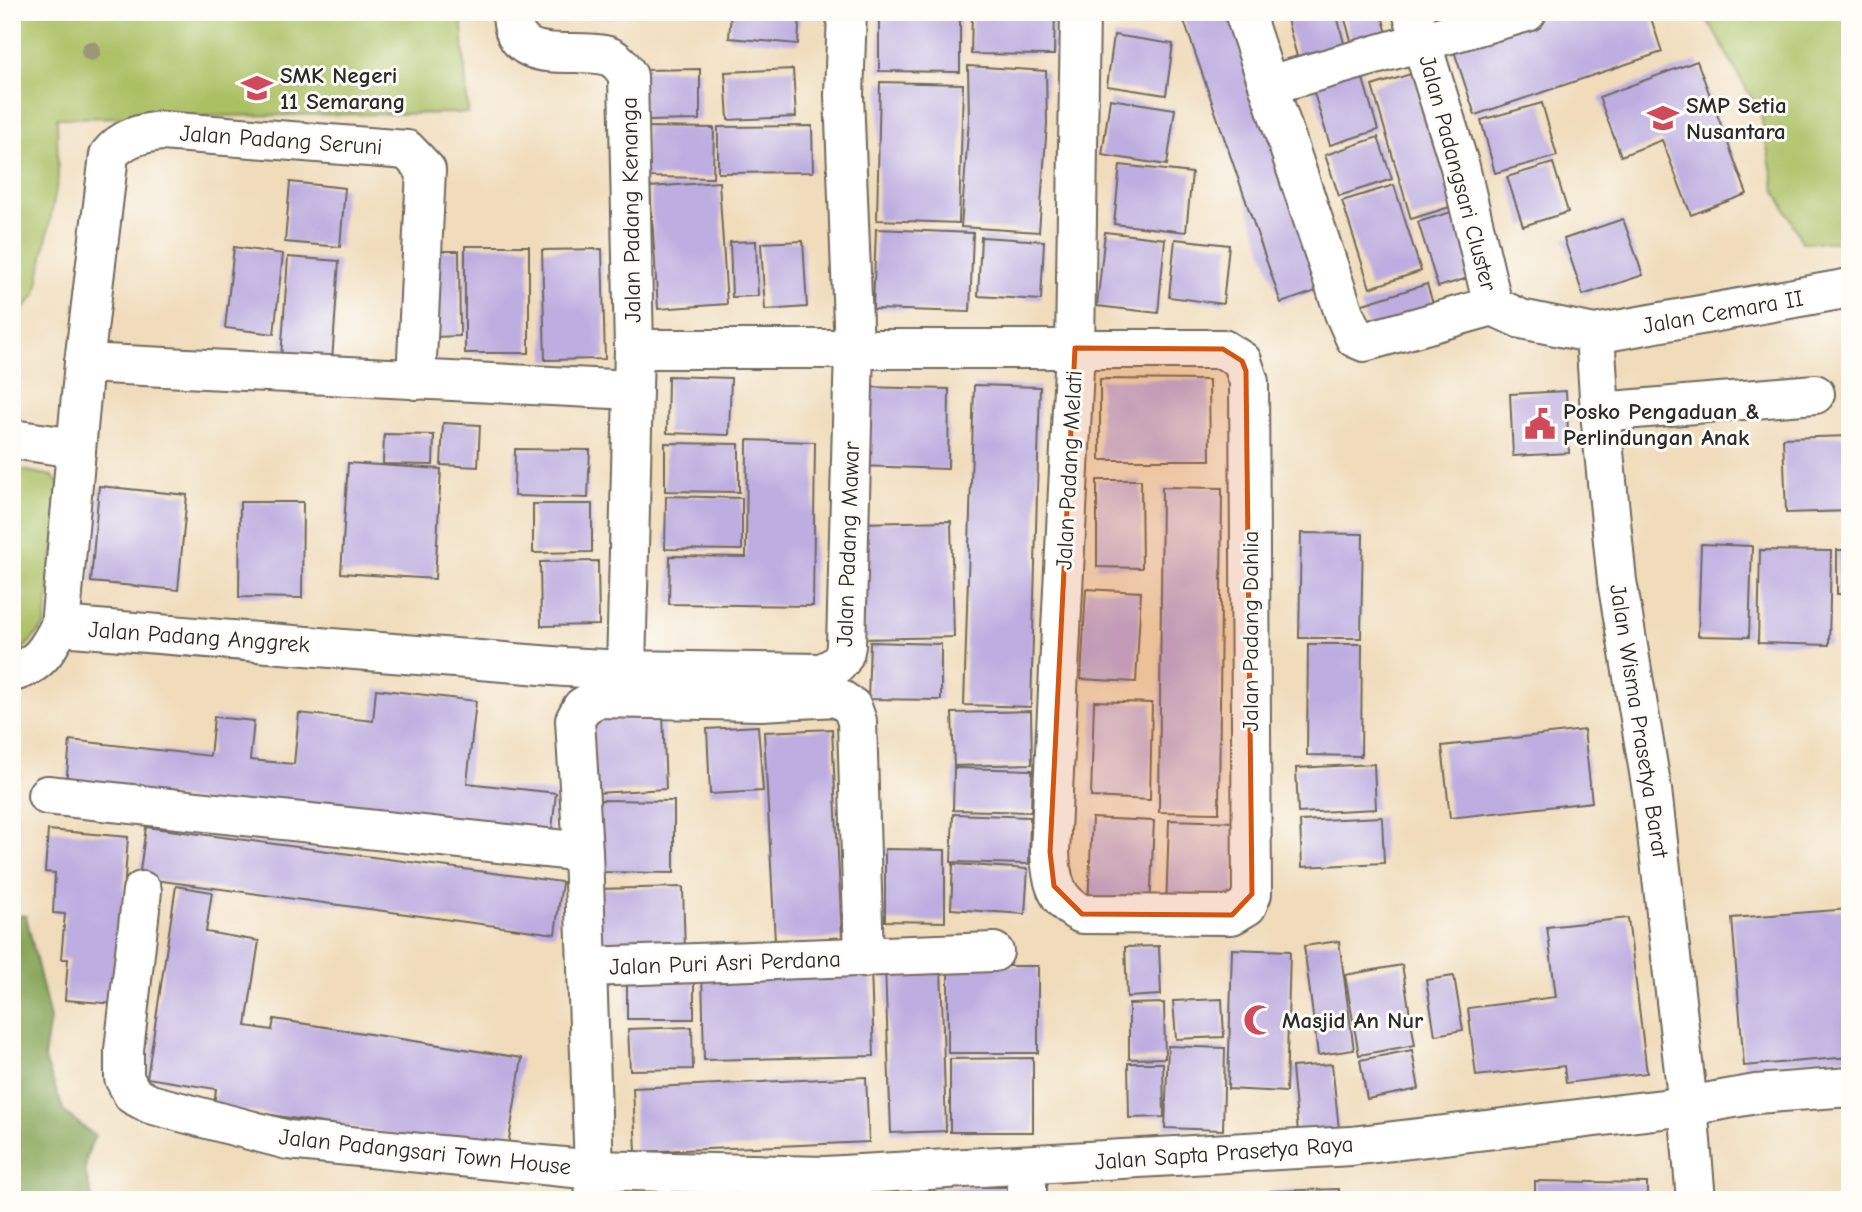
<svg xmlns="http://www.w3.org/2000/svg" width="1862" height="1212" font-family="'Comic Neue',sans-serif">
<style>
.green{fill:#abc064;stroke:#6b7648;stroke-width:2}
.forest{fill:#88a65a;stroke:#5a6842;stroke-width:2}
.building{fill:#beade0}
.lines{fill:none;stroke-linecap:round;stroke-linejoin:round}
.minor-casing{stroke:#70695d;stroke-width:42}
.minor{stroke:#fff;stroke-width:38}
.tree{fill:#9c9777}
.marked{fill:#d5540f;fill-opacity:0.2;stroke:#d5540f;stroke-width:5;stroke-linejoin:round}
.labels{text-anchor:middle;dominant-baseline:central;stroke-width:6;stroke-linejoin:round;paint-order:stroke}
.poi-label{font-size:23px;font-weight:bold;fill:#2b2b2b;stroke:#fdfcf7;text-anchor:start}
.street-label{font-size:23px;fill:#2b2b2b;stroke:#fdfcf7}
</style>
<rect width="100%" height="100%" fill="#fdfcf7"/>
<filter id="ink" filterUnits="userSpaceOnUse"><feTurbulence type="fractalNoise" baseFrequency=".0143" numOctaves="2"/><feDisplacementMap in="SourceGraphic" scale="14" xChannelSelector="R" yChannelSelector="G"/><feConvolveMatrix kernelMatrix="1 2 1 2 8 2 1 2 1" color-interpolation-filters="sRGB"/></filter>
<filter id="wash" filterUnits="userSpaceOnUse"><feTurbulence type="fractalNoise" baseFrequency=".00686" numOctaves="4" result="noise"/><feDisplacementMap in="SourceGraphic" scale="28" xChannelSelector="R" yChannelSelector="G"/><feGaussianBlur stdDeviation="1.57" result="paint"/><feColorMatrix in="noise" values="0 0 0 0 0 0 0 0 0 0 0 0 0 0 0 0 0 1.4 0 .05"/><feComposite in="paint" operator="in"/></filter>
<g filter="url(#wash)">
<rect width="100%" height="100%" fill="#f0dcbb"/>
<g class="green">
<polygon points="13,12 461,12 468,113 57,118 58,179 36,294 12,323"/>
<polygon points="1703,12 1850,12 1850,242 1802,242 1775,189 1761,115"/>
<polygon points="12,468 52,476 61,485 45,626 12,661"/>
</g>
<path class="forest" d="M12,915L26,916L50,1019L44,1057L64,1112L95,1136C81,1162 84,1173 93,1200H12Z"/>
<g id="blocks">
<g class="building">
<polygon points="531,12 613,12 613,18 531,15"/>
<polygon points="731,12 800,12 798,44 729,38"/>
<polygon points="879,12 960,13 960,72 879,71"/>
<polygon points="972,12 1055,12 1054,55 971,54"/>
<polygon points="1181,12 1231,12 1325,288 1281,303"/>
<polygon points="1285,12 1336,12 1346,51 1299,64"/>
<polygon points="1343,12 1381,12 1388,37 1353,48"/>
<polygon points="1560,12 1649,12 1662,52 1475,115 1453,48"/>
<polygon points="1114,35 1173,44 1166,95 1107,86"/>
<polygon points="1697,61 1747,194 1691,215 1662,140 1621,156 1599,97"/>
<polygon points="1359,65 1378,130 1330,145 1310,80"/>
<polygon points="968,66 1046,71 1047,124 1039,232 961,227 969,119"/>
<polygon points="700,69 700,120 644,121 643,70"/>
<polygon points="793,69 796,117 728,120 725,72"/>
<polygon points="1414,73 1453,206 1411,219 1372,86"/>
<polygon points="880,82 963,84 959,223 877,220"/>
<polygon points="1110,99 1175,109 1167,165 1102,155"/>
<polygon points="1542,103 1557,156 1495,173 1481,120"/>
<polygon points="812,126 813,172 718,173 718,127"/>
<polygon points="646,127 714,128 713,178 645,177"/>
<polygon points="1378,137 1392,179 1339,196 1325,155"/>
<polygon points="1553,163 1568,212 1523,226 1507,177"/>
<polygon points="1120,165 1192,173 1186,232 1114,224"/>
<polygon points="290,182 345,188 340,247 285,242"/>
<polygon points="719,182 727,304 658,309 650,187"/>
<polygon points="1394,185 1421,271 1370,288 1342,201"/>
<polygon points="1458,210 1478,275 1438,287 1418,222"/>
<polygon points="1623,219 1643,275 1583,295 1564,239"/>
<polygon points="876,229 973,233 970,312 873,309"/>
<polygon points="1105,232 1165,239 1158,313 1097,306"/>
<polygon points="981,237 1044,241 1041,300 978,296"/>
<polygon points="1175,239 1229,245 1223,304 1169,297"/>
<polygon points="756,241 758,296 732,297 730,242"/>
<polygon points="803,241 807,307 765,310 761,243"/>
<rect x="465" y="246" width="64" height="107"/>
<polygon points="234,247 283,254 274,334 225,328"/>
<polygon points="602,249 605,359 545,360 542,250"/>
<polygon points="432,251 459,251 460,336 434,337"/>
<polygon points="288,257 339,261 332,362 281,358"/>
<polygon points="1427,284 1436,314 1370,334 1360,305"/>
<polygon points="668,376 731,378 729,435 667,433"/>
<polygon points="1100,379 1209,380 1210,460 1100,460"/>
<polygon points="974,385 1040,387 1031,707 964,705"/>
<polygon points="861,387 949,389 948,469 859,466"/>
<polygon points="1566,391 1569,453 1513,456 1510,394"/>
<polygon points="443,423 480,425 478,467 441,465"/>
<polygon points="384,434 434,435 433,465 383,464"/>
<polygon points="1850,436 1850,511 1786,513 1783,438"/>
<polygon points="747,440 815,442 813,606 669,604 670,556 746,557"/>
<polygon points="665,443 739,444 739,492 665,491"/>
<polygon points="515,449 590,450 588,498 514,496"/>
<polygon points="348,463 441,469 435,579 341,573"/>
<polygon points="1097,480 1141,480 1142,568 1097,567"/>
<polygon points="99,486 187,495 178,590 91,582"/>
<polygon points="1162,487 1222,488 1219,813 1159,812"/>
<polygon points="666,496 742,498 742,550 665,549"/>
<polygon points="240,502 303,502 302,598 239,597"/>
<polygon points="533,504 592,504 592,552 533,553"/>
<polygon points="951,521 954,637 863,639 860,523"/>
<polygon points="1301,533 1363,534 1361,638 1299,638"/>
<polygon points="1701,544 1752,546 1749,637 1698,636"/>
<polygon points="1760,550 1831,551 1829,645 1758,643"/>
<rect x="1837" y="550" width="13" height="44"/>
<polygon points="598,561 599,625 541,626 540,562"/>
<polygon points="1086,589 1141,592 1136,682 1081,679"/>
<polygon points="870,642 941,644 941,700 868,699"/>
<polygon points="1308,644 1362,644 1361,756 1307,755"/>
<polygon points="376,689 476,701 467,783 556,793 551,839 66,786 70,740 210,756 214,717 254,721 250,760 294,764 299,713 373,721"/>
<polygon points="1094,701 1152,703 1150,800 1091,797"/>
<polygon points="1031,711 1032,764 954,766 952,713"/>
<polygon points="663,714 666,789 596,793 592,717"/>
<polygon points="758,726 763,791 710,794 707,729"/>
<polygon points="832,729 842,938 775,941 764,732"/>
<polygon points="1584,730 1592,802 1450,818 1442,746"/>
<polygon points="1374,764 1376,809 1298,813 1296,768"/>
<polygon points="954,768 1032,770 1031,812 953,810"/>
<polygon points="600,800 674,801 674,873 600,872"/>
<polygon points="953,814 1030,817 1029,864 951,862"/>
<polygon points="12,815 17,816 14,879 12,879"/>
<polygon points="1382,817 1384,863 1302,867 1300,821"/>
<polygon points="1092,818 1154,821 1150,909 1088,906"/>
<polygon points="1169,820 1236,822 1233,912 1166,910"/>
<polygon points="146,827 562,882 555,934 139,878"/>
<polygon points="48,830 128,837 116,1004 65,1000 68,959 61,959 65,914 53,913 55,873 45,872"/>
<polygon points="885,849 945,850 945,922 885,921"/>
<polygon points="953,864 1028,869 1025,914 951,909"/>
<polygon points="176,886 212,892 206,932 259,941 246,1026 272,1030 274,1019 522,1058 507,1152 214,1106 216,1089 147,1078"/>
<polygon points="683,887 685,952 598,955 596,889"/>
<polygon points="1850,909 1850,1057 1744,1066 1732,918"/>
<polygon points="1628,918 1647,1073 1566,1083 1564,1066 1476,1076 1468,1008 1556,997 1547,927"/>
<polygon points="1339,941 1354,1050 1318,1055 1304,946"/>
<polygon points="1159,946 1161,995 1127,997 1125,947"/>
<polygon points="1232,949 1290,951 1286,1092 1228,1089"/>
<polygon points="941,964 946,1131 891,1133 885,966"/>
<polygon points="1402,965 1415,1045 1359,1055 1345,975"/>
<rect x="948" y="966" width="90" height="87"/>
<polygon points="871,968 874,1056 704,1060 702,972"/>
<rect x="627" y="975" width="67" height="44"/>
<polygon points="1454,976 1463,1030 1435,1035 1426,980"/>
<polygon points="1222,999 1224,1037 1176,1039 1173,1001"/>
<polygon points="1164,1003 1165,1058 1129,1059 1129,1004"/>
<polygon points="692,1027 693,1069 630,1070 628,1029"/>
<polygon points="1168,1046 1225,1048 1223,1130 1165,1128"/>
<polygon points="1412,1050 1419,1089 1367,1099 1360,1060"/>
<polygon points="1033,1058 1033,1132 950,1132 950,1059"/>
<polygon points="1128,1063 1163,1063 1164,1117 1129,1118"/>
<polygon points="1332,1064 1339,1129 1298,1132 1292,1067"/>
<polygon points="866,1077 869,1142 636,1152 633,1088"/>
<polygon points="1535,1181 1647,1183 1647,1200 1535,1200"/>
<rect x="730" y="1185" width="81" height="15"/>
<rect x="934" y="1187" width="85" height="13"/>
<polygon points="1339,1189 1339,1200 1270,1200 1270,1191"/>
<polygon points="915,1193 916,1200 838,1200 838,1198"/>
<polygon points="618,1196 670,1197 670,1200 618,1200"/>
</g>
</g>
</g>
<g filter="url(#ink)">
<use href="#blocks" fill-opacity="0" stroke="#70695d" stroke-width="2"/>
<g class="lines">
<defs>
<g id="minor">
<path d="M512,12C512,69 570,47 604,55C616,57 623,67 628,76L634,349H854L846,646C844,662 836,667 821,673L626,670L634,349"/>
<path d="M847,12L844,95L854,349H1223L1242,361L1249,382L1252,894L1247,906L1232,915L1082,914C1055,901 1051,879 1050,852L1075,348L1080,12"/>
<polyline points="1244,12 1344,313 1355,338 1364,342 1493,306"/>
<polyline points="1412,12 1460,167 1493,306 1521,319 1595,334 1850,288"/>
<polyline points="1269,85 1527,12"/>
<polyline points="1595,334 1600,412 1617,581 1652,790 1688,1106 1696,1200"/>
<polyline points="84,363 633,390"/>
<path d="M416,380L426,170L407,150L162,131C141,133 122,138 109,155L84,363L60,626L565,667L626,670"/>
<polyline points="1600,412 1815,394"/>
<polyline points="12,439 76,448"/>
<path d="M12,672C39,666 48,649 60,626"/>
<polyline points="47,795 583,852"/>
<polyline points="142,891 124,1050 124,1078 133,1095 150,1104 288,1140 594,1170 825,1176 1351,1146 1688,1106 1756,1094 1850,1087"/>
<polyline points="587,967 994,952"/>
<polyline points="595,1200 583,852 575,720 582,707 597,698 760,701 837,697 852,707 857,721 864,958"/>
<polyline points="1027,1200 1027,1165"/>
</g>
</defs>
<use href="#minor" class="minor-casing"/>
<use href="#minor" class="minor"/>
</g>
<circle class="tree" cx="91" cy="51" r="10"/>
</g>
<path class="marked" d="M1075,348L1223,349L1242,361L1246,371L1252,894L1232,915L1082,914L1054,886L1050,852Z"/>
<defs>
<symbol id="school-bare" viewBox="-9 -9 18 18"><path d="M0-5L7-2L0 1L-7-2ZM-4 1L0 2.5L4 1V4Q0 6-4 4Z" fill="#d1495b" stroke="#fdfcf7" stroke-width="2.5" paint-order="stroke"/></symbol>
<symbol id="civic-bare" viewBox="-9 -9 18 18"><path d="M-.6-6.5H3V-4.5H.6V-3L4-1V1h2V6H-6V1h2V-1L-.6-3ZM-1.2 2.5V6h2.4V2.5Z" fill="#d1495b" stroke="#fdfcf7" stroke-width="2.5" paint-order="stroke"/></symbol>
<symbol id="mosque-bare" viewBox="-9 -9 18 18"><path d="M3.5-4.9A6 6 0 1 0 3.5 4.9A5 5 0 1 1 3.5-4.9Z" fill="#d1495b" stroke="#fdfcf7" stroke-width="2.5" paint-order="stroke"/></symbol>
</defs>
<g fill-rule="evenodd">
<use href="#school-bare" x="235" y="66" width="44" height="44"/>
<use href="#school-bare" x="1641" y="96" width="44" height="44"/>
<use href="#civic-bare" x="1518" y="402" width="44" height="44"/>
<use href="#mosque-bare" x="1237" y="998" width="44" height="44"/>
</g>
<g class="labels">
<g class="poi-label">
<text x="280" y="75">SMK Negeri<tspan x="280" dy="26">11 Semarang</tspan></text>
<text x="1686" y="105">SMP Setia<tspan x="1686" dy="26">Nusantara</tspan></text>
<text x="1563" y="411">Posko Pengaduan &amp;<tspan x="1563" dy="26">Perlindungan Anak</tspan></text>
<text x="1282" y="1020">Masjid An Nur</text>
</g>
<g class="street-label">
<text transform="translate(281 140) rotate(4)">Jalan Padang Seruni</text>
<text transform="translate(1458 173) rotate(75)">Jalan Padangsari Cluster</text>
<text transform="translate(631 210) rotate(-91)">Jalan Padang Kenanga</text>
<text transform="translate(1723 312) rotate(-10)">Jalan Cemara II</text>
<text transform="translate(1069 470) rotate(-87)">Jalan Padang Melati</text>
<text transform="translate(848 544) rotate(-88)">Jalan Padang Mawar</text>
<text transform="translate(1250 631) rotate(-90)">Jalan Padang Dahlia</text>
<text transform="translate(199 637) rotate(4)">Jalan Padang Anggrek</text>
<text transform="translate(1639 721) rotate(81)">Jalan Wisma Prasetya Barat</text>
<text transform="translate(725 963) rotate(-2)">Jalan Puri Asri Perdana</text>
<text transform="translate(425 1152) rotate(6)">Jalan Padangsari Town House</text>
<text transform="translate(1224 1153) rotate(-4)">Jalan Sapta Prasetya Raya</text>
</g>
</g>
<rect width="1862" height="1212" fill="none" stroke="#fdfcf7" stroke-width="42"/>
</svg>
